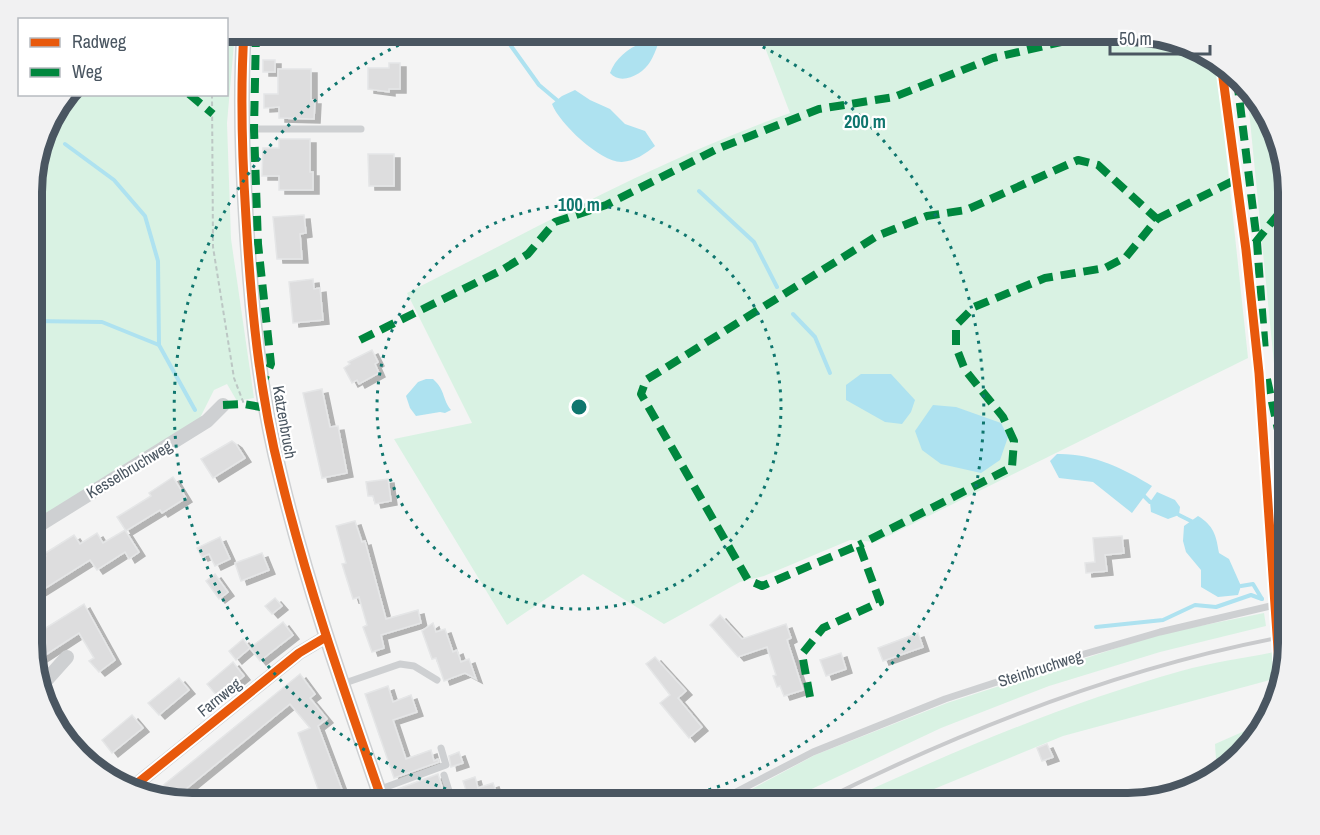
<svg xmlns="http://www.w3.org/2000/svg" width="1320" height="835" font-family="'Archivo Narrow',sans-serif">
<style>
.green{fill:#d9f2e3}
.water{fill:#aee2f0}
.lines{fill:none;stroke-linecap:round;stroke-linejoin:round}
.stream{stroke:#aee2f0;stroke-width:4}
.building{fill:#ddddde;stroke:#e5e6e7;stroke-width:1.5;filter:url(#shadow)}
.path{stroke:#bcc7c4;stroke-width:2;stroke-dasharray:4.5 3;stroke-linecap:butt}
.service{stroke:#ced0d2;stroke-width:7}
.minor{stroke:#ced0d2;stroke-width:14}
.tertiary{stroke:#ced0d2;stroke-width:16}
.rail{stroke:#c9cacc;stroke-width:4}
.quiet{stroke:#00873e;stroke-width:8;stroke-dasharray:15 8;stroke-linecap:butt}
.cycleway-casing{stroke:#fff;stroke-width:13}
.cycleway{stroke:#e8590c;stroke-width:9}
.ring{fill:none;stroke:#0f766e;stroke-width:3;stroke-dasharray:3 6}
.labels{text-anchor:middle;dominant-baseline:central;stroke-width:4.5;stroke-linejoin:round;paint-order:stroke}
.street-label{font-size:16px;fill:#4a5661;stroke:#fff}
.rim{fill:none;stroke:#4a5661;stroke-width:8}
.centre{fill:#0f766e;stroke:#fff;stroke-width:3}
.ring-label{font-size:18px;text-anchor:middle;font-weight:bold;fill:#0f766e;stroke:#fff;stroke-width:4.5;stroke-linejoin:round;paint-order:stroke}
</style>
<defs>
<filter id="shadow"><feDropShadow dx="6" dy="4" stdDeviation="0" flood-color="#0004"/></filter>
</defs>
<rect width="100%" height="100%" fill="#f4f4f4"/>
<g class="green">
<polygon points="227,32 235,32 227,123 231,239 254,398 237,401 227,384 214,390 199,420 33,523 33,172 48,121 68,95 226,94"/>
<path d="M759,32H1128L1216,58L1248,358L876,542L850,540L764,576L740,582L664,624L583,574L507,625L394,439L472,423L407,293C533,230 658,160 790,113Z"/>
<polygon points="1247,90 1267,112 1288,181 1288,616 1284,617 1286,604 1275,458 1283,455"/>
<polygon points="1264,613 1266,626 1160,652 1049,686 941,728 782,803 726,803 815,755 947,703 1160,634"/>
<path d="M1288,649L1272,700L1270,680L1063,736L934,789L906,803H841C952,752 1064,704 1181,671C1216,661 1253,657 1288,649Z"/>
<polygon points="1265,722 1262,732 1217,774 1215,744"/>
</g>
<g class="water">
<path d="M642,43L658,44C656,50 653,57 650,62C643,74 621,86 610,73C615,59 628,48 642,43Z"/>
<path d="M575,90L590,100L610,109L625,124L645,131L655,146C645,154 635,161 622,162C601,163 559,123 552,104L562,96Z"/>
<polygon points="861,374 891,374 915,400 911,412 902,424 885,422 846,400 846,385"/>
<path d="M426,379H433C446,391 442,399 451,410L445,413L440,412L416,416L410,408L406,396L418,382Z"/>
<polygon points="933,405 956,407 1001,423 1008,437 1000,460 981,473 941,464 922,450 915,431"/>
<path d="M1057,454C1092,453 1123,468 1152,486L1132,513L1093,482L1059,478L1050,461Z"/>
<polygon points="1157,492 1175,500 1180,507 1179,515 1168,519 1151,512 1150,502"/>
<path d="M1198,516C1214,526 1216,535 1219,553L1229,559L1241,586L1238,595L1218,597L1201,587V570L1186,552L1183,541L1184,526Z"/>
</g>
<g class="lines">
<g class="stream">
<polyline points="494,32 506,39 539,85 558,101"/>
<polyline points="65,144 114,180 145,216 158,261 159,345 195,410"/>
<polyline points="699,191 754,242 777,287"/>
<polyline points="793,314 815,337 830,373"/>
<polyline points="33,321 102,322 159,345"/>
<polyline points="1143,495 1150,502"/>
<polyline points="1179,515 1191,521"/>
<polyline points="1241,586 1253,584 1262,599"/>
<polyline points="1096,627 1163,620 1195,605 1216,607 1251,595 1262,599"/>
</g>
</g>
<g class="building">
<rect x="263" y="60" width="12" height="12"/>
<polygon points="389,63 400,63 400,89 389,89 389,92 368,89 368,68 389,68"/>
<polygon points="278,69 311,69 311,100 315,100 314,119 279,118 279,107 264,108 264,94 278,94"/>
<polygon points="279,139 310,139 310,172 313,172 313,190 279,190 279,176 262,176 263,148 279,148"/>
<polygon points="368,154 394,154 394,186 369,186"/>
<polygon points="304,215 306,233 300,234 302,259 277,259 273,217"/>
<polygon points="313,279 314,289 320,288 323,320 293,323 289,282"/>
<polygon points="372,350 378,362 375,364 379,373 359,384 357,380 352,383 344,368 350,364 348,362"/>
<polygon points="322,389 330,427 338,426 347,473 322,478 303,393"/>
<polygon points="232,441 236,444 245,458 213,478 201,459"/>
<polygon points="173,477 186,498 162,513 160,510 126,531 117,517 151,496 149,493"/>
<polygon points="388,479 391,501 375,504 373,496 368,496 366,482"/>
<polygon points="355,521 362,542 365,541 386,619 418,610 421,623 381,635 384,648 372,652 363,627 367,625 359,597 353,599 342,564 346,563 336,526"/>
<polygon points="125,530 139,552 129,559 125,552 97,570 90,560 33,596 33,565 46,556 44,554 74,535 80,544 97,533 103,543"/>
<polygon points="1122,536 1124,553 1105,555 1107,571 1086,573 1085,563 1095,562 1093,538"/>
<polygon points="220,537 230,559 215,566 209,554 202,557 197,548"/>
<polygon points="262,553 269,570 241,581 235,563"/>
<polygon points="215,574 228,592 219,599 206,581"/>
<polygon points="275,598 282,606 272,614 265,606"/>
<polygon points="84,604 115,660 99,672 89,661 94,658 79,633 33,663 33,636"/>
<polygon points="720,615 742,639 786,624 791,638 787,640 803,690 784,696 780,686 777,687 773,676 776,675 767,647 738,657 710,625"/>
<polygon points="283,622 293,635 260,661 250,648 236,660 229,651 243,639 250,648"/>
<polygon points="433,623 436,632 445,629 453,652 457,650 461,662 469,659 476,679 465,673 444,681 436,658 432,659 422,631"/>
<polygon points="918,633 923,647 883,661 878,648"/>
<polygon points="841,653 846,669 826,676 820,660"/>
<polygon points="655,657 686,691 678,698 702,727 689,738 660,703 670,695 646,664"/>
<polygon points="233,662 244,676 218,697 207,684"/>
<polygon points="300,674 315,694 310,698 327,719 318,726 347,803 323,803 298,733 310,728 290,704 175,798 155,792"/>
<polygon points="179,678 189,690 159,715 148,703"/>
<polygon points="388,686 393,702 411,695 417,712 393,720 406,759 431,750 434,761 438,759 439,762 394,778 365,694"/>
<polygon points="132,715 143,728 112,753 102,740"/>
<polygon points="1047,744 1053,757 1042,761 1037,748"/>
<polygon points="459,752 463,763 451,767 449,756"/>
<polygon points="438,774 443,790 420,798 415,803 403,803 398,789"/>
<polygon points="475,777 478,788 493,783 499,800 488,803 470,803 463,781"/>
</g>
<g class="lines">
<polyline class="path" points="212,94 213,247 234,378 244,404"/>
<g class="service">
<polyline points="243,129 361,129"/>
<polyline points="342,684 400,664 414,666 437,680"/>
<polyline points="378,790 446,765 441,748"/>
<polyline points="422,803 450,794 444,775"/>
<polyline points="715,803 813,752 945,699 1067,659 1160,632 1275,605"/>
</g>
<g class="minor">
<polyline points="33,529 207,421 223,405"/>
<polyline points="41,686 67,657"/>
<polyline points="134,786 299,653 326,637"/>
</g>
<path class="tertiary" d="M244,32C240,94 242,155 246,218C251,305 259,393 281,478C308,589 346,696 383,803"/>
<path class="rail" d="M817,803C965,729 1124,666 1288,636"/>
<g class="quiet">
<polyline points="256,32 254,129 258,244 271,364 264,380"/>
<polyline points="1237,80 1257,242 1265,352"/>
<polyline points="189,94 213,114"/>
<polyline points="1157,219 1237,179"/>
<polyline points="1255,243 1288,202"/>
<polyline points="360,340 502,270 528,254 555,222 606,205 717,149 819,109 894,97 993,58 1104,32"/>
<polyline points="1267,379 1288,476"/>
<polyline points="223,405 244,404 266,408"/>
<polyline points="1274,589 1288,582"/>
<polyline points="810,697 802,654 823,628 880,602 859,545 762,586 748,580 641,394 646,380 877,236 927,216 966,210 1078,160 1098,165 1157,219 1126,257 1105,268 1045,278 974,307 956,325 956,347 965,370 1003,417 1014,441 1012,467 859,545"/>
</g>
<defs>
<g id="cycleway">
<path d="M244,32C240,94 242,155 246,218C251,305 259,393 281,478C308,589 346,696 383,803"/>
<polyline points="1221,63 1246,250 1259,373 1280,678"/>
<polyline points="134,786 299,653 326,637"/>
</g>
</defs>
<use href="#cycleway" class="cycleway-casing"/>
<use href="#cycleway" class="cycleway"/>
</g>
<g class="ring">
<circle cx="579" cy="407" r="202"/>
<path d="M498 803A404 404 0 0 1 428 32M730 32A404 404 0 0 1 660 803"/>
</g>
<g class="labels">
<g class="street-label">
<text transform="translate(285 422) rotate(80)">Katzenbruch</text>
<text transform="translate(129 469) rotate(-31)">Kesselbruchweg</text>
<text transform="translate(1040 668) rotate(-18)">Steinbruchweg</text>
<text transform="translate(219 697) rotate(-39)">Farnweg</text>
</g>
</g>
<path d="M0 0H1320V835H0ZM192 42H1128A150 150 0 0 1 1278 192V643A150 150 0 0 1 1128 793H192A150 150 0 0 1 42 643V192A150 150 0 0 1 192 42Z" fill="#f1f1f2" fill-rule="evenodd"/>
<path class="rim" d="M192 42H1128A150 150 0 0 1 1278 192V643A150 150 0 0 1 1128 793H192A150 150 0 0 1 42 643V192A150 150 0 0 1 192 42Z"/>
<circle cx="579" cy="407" r="9" class="centre"/>
<g class="ring-label">
<text x="865" y="128">200 m</text>
<text x="579" y="211">100 m</text>
</g>
<rect x="18" y="18" width="210" height="78" fill="#ffffff" stroke="#b7bbc0" stroke-width="1.5"/>
<rect x="30" y="38" width="30" height="9" fill="#e8590c" stroke="#b7bbc0" stroke-width="1.5"/>
<text x="72" y="48" font-size="18" fill="#4a5661">Radweg</text>
<rect x="30" y="68" width="30" height="9" fill="#00873e" stroke="#b7bbc0" stroke-width="1.5"/>
<text x="72" y="78" font-size="18" fill="#4a5661">Weg</text>
<path d="M1110 45v9h100v-9" fill="none" stroke="#4a5661" stroke-width="3"/>
<text x="1119" y="45" font-size="18" fill="#4a5661" stroke="#ffffff" stroke-width="4.5" paint-order="stroke">50 m</text>
</svg>
